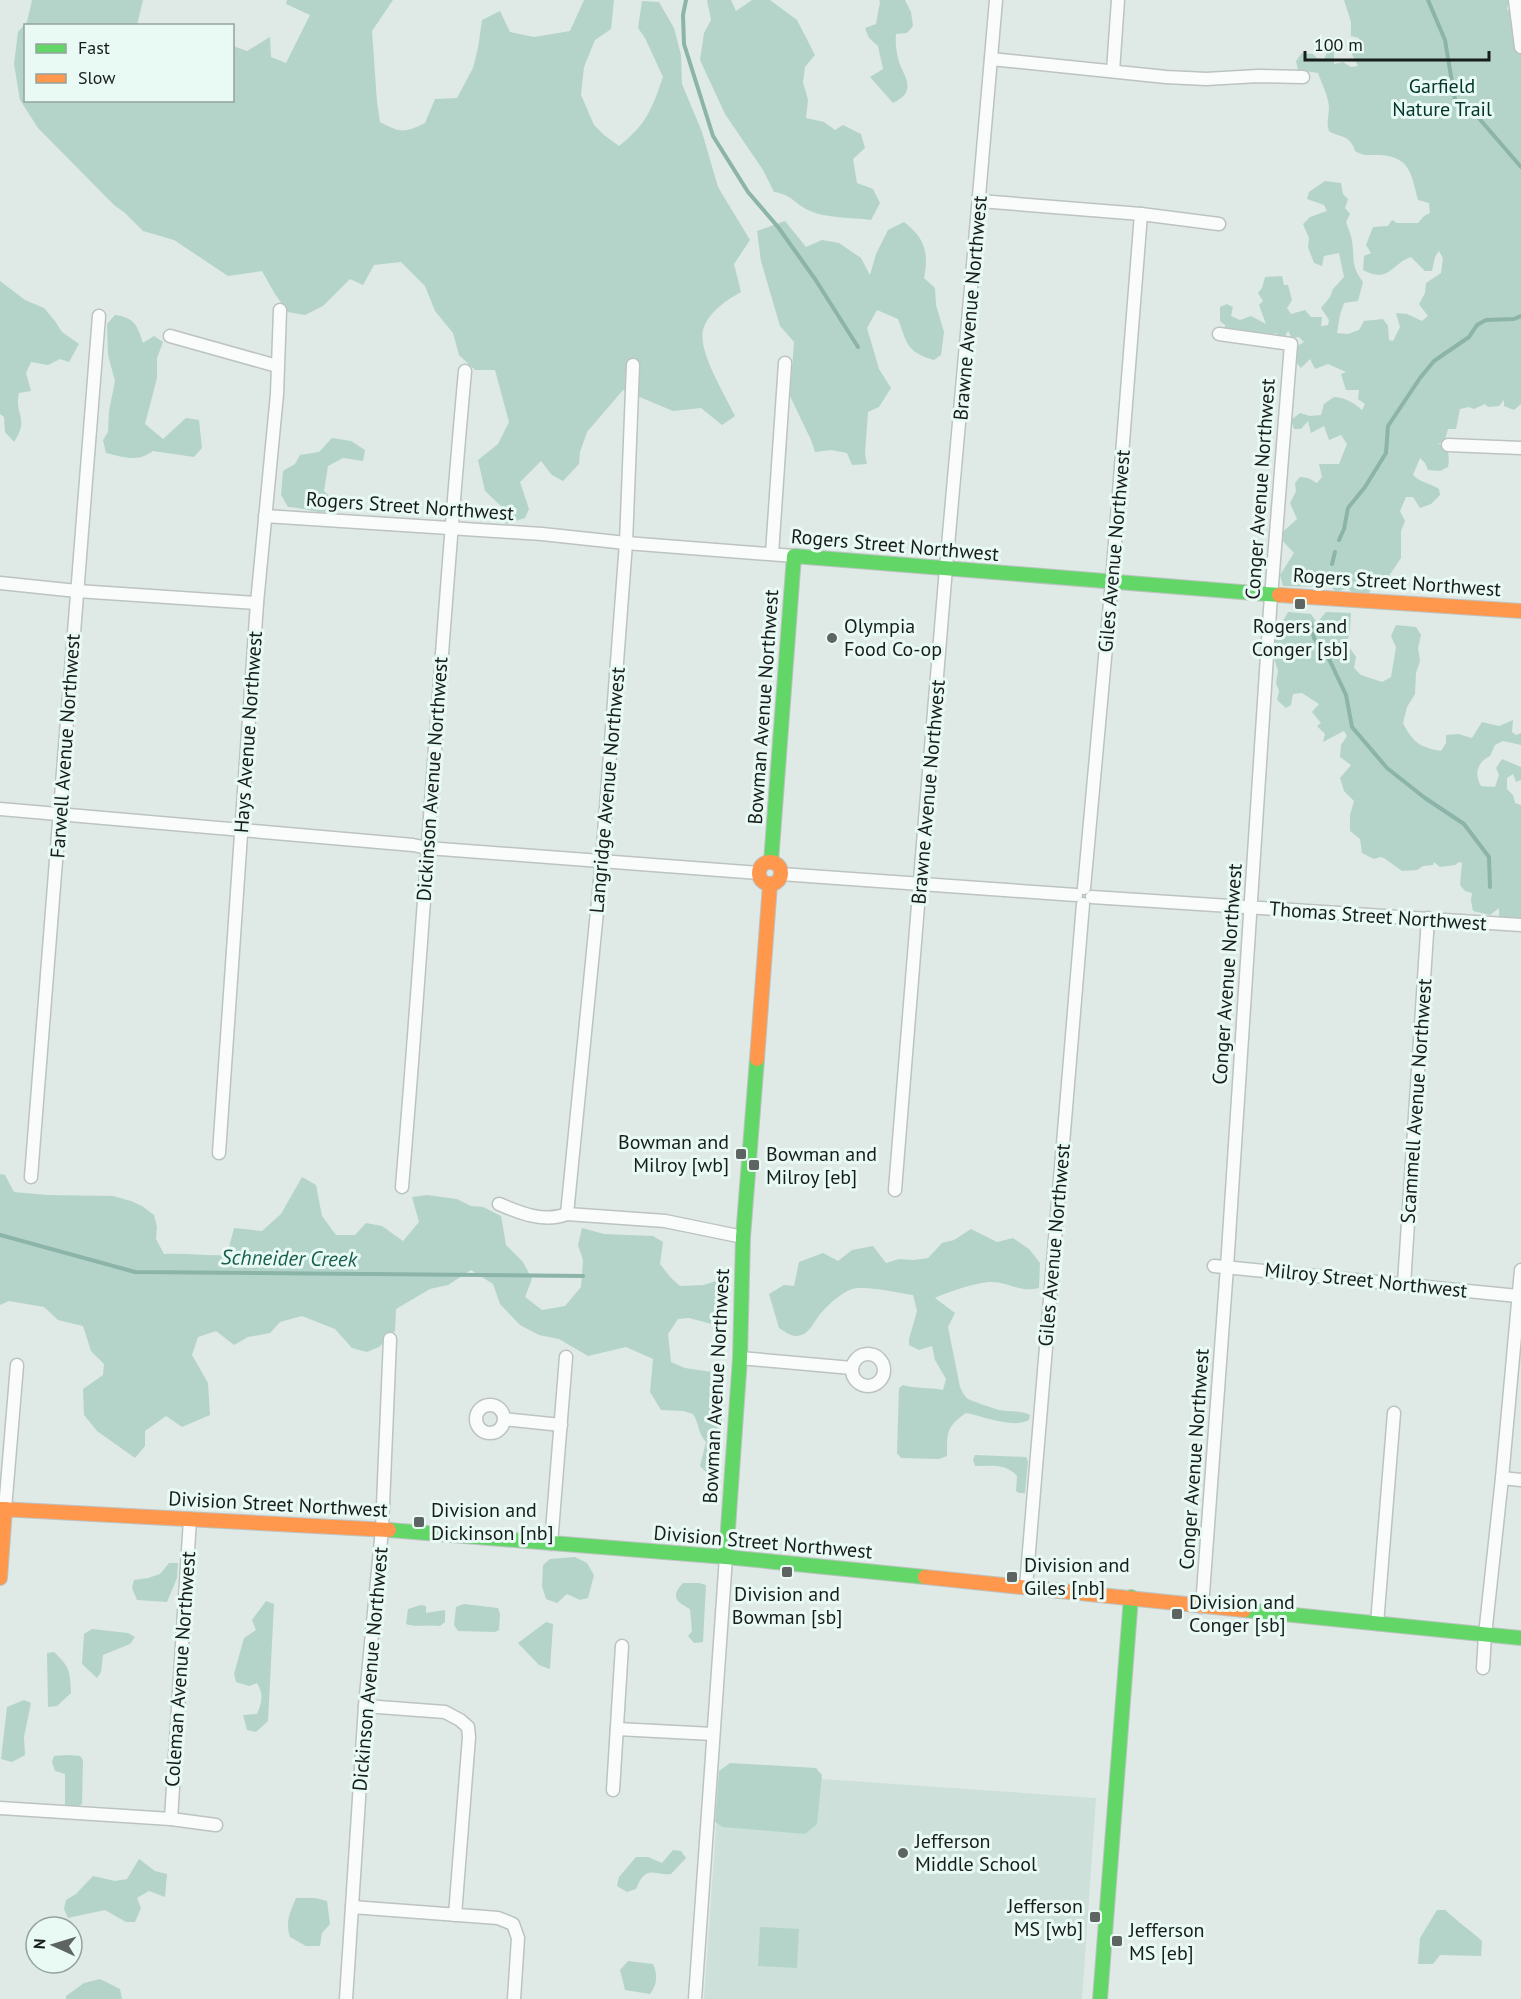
<svg xmlns="http://www.w3.org/2000/svg" width="1521" height="1999" font-family="'PT Sans',sans-serif">
<style>
.built{fill:#cde0da}
.green{fill:#b4d4ca}
.lines{fill:none;stroke-linecap:round;stroke-linejoin:round}
.stream{stroke:#8cb4a9;stroke-width:4}
.street-casing{stroke:#bcc3c1;stroke-width:15}
.fast-casing{stroke:#bcc3c1;stroke-width:16}
.slow-casing{stroke:#bcc3c1;stroke-width:16}
.street{stroke:#fafcfb;stroke-width:12}
.fast{stroke:#63d668;stroke-width:14}
.slow{stroke:#ff974d;stroke-width:14}
.poi-dot{fill:#5d6462;stroke:#e9faf5;stroke-width:2}
.labels{text-anchor:middle;dominant-baseline:central;stroke-width:6;stroke-linejoin:round;paint-order:stroke}
.park-label{font-size:20px;fill:#01342a;stroke:#e9faf5}
.street-label{font-size:20px;fill:#171d1b;stroke:#e9faf5}
.poi-label{font-size:20px;fill:#171d1b;stroke:#e9faf5;text-anchor:start}
.water-label{font-size:21px;font-style:italic;fill:#185d4e;stroke:#e9faf5}
</style>
<rect width="100%" height="100%" fill="#dfe9e6"/>
<polygon class="built" points="720,1772 1096,1798 1082,1999 704,1999"/>
<g class="green">
<path d="M32,0H143L137,25L26,26V100H232L233,46L247,51L270,37L271,57L286,63L310,15L286,4L287,0H393L372,31L377,102L380,122C400,133 405,133 425,123L435,99L457,98L473,68L478,48L482,20L500,11L510,32L534,37L570,31L584,0H614L611,29L595,40L584,67L581,95L594,125L604,135L619,146C646,125 652,109 663,77L645,38L638,28L642,1L659,2L674,28L681,55L682,84L702,132L718,187L750,240L734,264L741,292C727,300 710,311 704,327C695,348 726,396 735,416L722,425L701,408L673,411L623,390L587,432L580,452L579,464L563,481L552,475L541,461L520,482L529,509L525,518L505,524L503,508L485,491L478,460L498,444L509,422L495,370H475L459,355L453,333L435,311L425,286L401,262L374,265L363,285L350,279L323,306L305,315L288,312L275,294L262,271L228,276L174,240L143,231L125,213L114,205L38,128L20,100L14,64L18,32L27,22Z"/>
<path d="M707,0H731L736,11L752,0H770L797,20L815,55L805,67L803,82L808,100L806,118L824,122L835,130L843,125L861,134L865,148L853,159L857,183L873,189L880,203L871,220C851,217 827,219 808,210C794,203 792,195 774,192L763,170L725,114L700,60L704,33L711,20Z"/>
<path d="M879,0H905L911,12L913,26L907,33L896,34C895,45 897,58 901,67C909,84 913,93 893,103L870,77L883,69L878,46L869,38L865,28L876,24L880,2Z"/>
<path d="M1344,0H1509L1507,9L1514,17L1521,31V404L1514,410L1504,406V400L1499,406L1488,407L1485,404L1474,409L1469,407L1460,409L1456,429H1448L1444,443H1438C1449,449 1450,455 1448,467L1440,471L1428,470L1425,463L1420,458L1413,475C1421,483 1430,483 1439,489L1440,495L1431,504L1420,508L1413,497H1406L1400,511L1405,521L1401,531V558L1385,582L1373,587L1367,596L1358,601L1348,588L1336,592L1332,587L1283,586L1280,575L1294,553L1278,536L1297,519L1290,503L1296,491L1295,483L1300,477L1308,478L1317,483L1322,477L1319,464H1339L1347,444L1341,435L1329,440L1324,426L1311,433L1308,421L1301,429H1294L1291,420L1300,413L1310,416L1321,415L1324,404L1334,397C1346,398 1353,402 1362,410L1365,404L1358,399L1359,390H1346L1341,374L1346,372L1328,364L1315,369L1310,359L1301,368L1294,360L1293,349L1304,342L1299,337L1292,338L1288,331L1284,338H1279L1276,333C1264,339 1251,336 1239,329L1232,332L1225,328V325L1220,321V307L1227,304L1233,307L1231,316L1240,320L1251,316L1266,324L1259,305L1263,301L1258,293L1262,288L1265,277L1282,276L1284,285H1288L1292,300L1287,308L1291,314L1305,310L1311,317H1322L1321,326L1328,325L1329,320L1321,308L1330,297L1333,289L1344,277L1339,253L1324,256L1322,266L1314,263L1308,247L1309,238L1303,224L1310,217L1327,211L1324,205L1307,199L1309,192L1325,181L1341,183L1343,194L1348,199L1345,208L1350,214L1346,222C1348,228 1351,234 1352,241C1355,260 1350,264 1363,282L1358,301L1344,303L1340,315L1337,333L1348,334L1359,330L1364,321L1383,319L1388,326L1389,340L1393,341L1400,327L1396,313L1407,314L1422,321L1428,316L1419,304L1425,293L1426,283L1441,273L1443,258L1439,251L1435,257L1432,271H1425L1411,257C1391,264 1389,284 1363,270L1364,256L1371,253L1366,245L1373,227L1388,226L1392,220L1397,223H1418L1424,216L1430,213L1429,203L1418,200C1411,173 1410,156 1378,155C1368,155 1363,156 1355,151C1350,134 1340,138 1329,131C1326,122 1329,116 1329,107C1328,95 1322,84 1318,73L1298,70L1296,61L1302,53L1313,54L1318,59H1324L1329,49L1334,52V64L1343,62L1351,67L1358,66L1350,50L1361,47L1359,38L1351,36V22Z"/>
<path d="M785,221L806,247L822,240L839,243L861,258L870,275L876,254L888,230L904,222C925,238 929,253 924,278L935,288L936,305L944,332L941,355L934,360C906,352 907,343 898,319L877,310L867,328L879,369L891,388L879,407L868,412L865,454L867,464L852,465L847,453L831,450L815,452L811,440L790,396L794,342L780,326L761,261L757,231Z"/>
<path d="M0,281L25,300L44,308L55,321L62,332L79,344L69,362L60,359L48,365L31,362L26,373L31,391L19,393C14,416 30,418 14,442L5,432L4,417L0,414Z"/>
<path d="M115,315C135,318 137,325 143,343L154,336L163,342L157,358V378L145,424L163,439L186,418L199,420L202,448L194,457L153,451C137,463 124,457 106,453L103,440L108,432L109,411L115,381L108,355L107,324Z"/>
<path d="M332,438L351,441L365,450L363,461L343,458L328,466L324,491L337,504L330,512C316,514 302,507 288,507L281,495L283,471L295,464L300,455L319,452Z"/>
<path d="M1288,612L1311,614L1317,623L1326,612L1351,613L1350,629L1347,644L1356,657L1354,668L1361,675L1382,682L1391,677L1396,647L1391,636L1396,625L1416,627L1421,635L1418,648L1420,661L1416,673L1415,694L1407,707L1403,723C1413,743 1420,747 1441,751L1446,743V735L1458,734L1472,738L1482,722L1499,726L1513,720L1512,732L1516,735L1521,733V745L1503,741L1495,745L1490,756C1477,762 1474,774 1481,786L1495,787L1499,775L1496,768L1502,759L1521,767V780L1516,782L1513,774L1507,778V789L1513,795L1515,803L1521,805V921L1499,920V908L1490,915L1473,911L1471,901L1472,893L1465,891L1460,885L1462,863L1459,862L1455,865L1440,867L1434,862L1433,865L1423,866L1417,870L1402,871L1384,858L1380,857L1374,859L1362,853L1360,839L1350,831V815L1354,801L1344,791L1340,778L1351,765L1340,757L1341,745L1347,736L1344,731L1323,742L1325,734L1317,726L1321,723L1312,712L1319,704L1302,693L1293,694L1291,705L1286,708L1277,700L1279,691L1276,683L1278,671L1274,658L1276,644L1272,641L1273,624L1283,621Z"/>
<path d="M0,1174L5,1175L14,1192L47,1195L113,1196L131,1201L142,1206L154,1215L157,1227L156,1239L164,1254C185,1253 206,1256 227,1255L234,1228L262,1231L281,1214L302,1177L316,1185L322,1216L336,1235H355L366,1223L382,1226L403,1241L419,1222L412,1197L427,1195L457,1199L471,1206L483,1207L501,1216L506,1245L523,1262L532,1279L525,1297L542,1310L565,1306L581,1287L583,1260L578,1245L582,1228L604,1234L653,1236L663,1242L660,1264L671,1278L680,1286L704,1285L725,1278L730,1298L723,1327L689,1318L678,1319L668,1334L671,1362L685,1368L725,1374L720,1453L717,1471L708,1474L700,1466L706,1442C698,1434 699,1423 693,1414L683,1411L661,1410L650,1392L653,1359L626,1347L588,1356L559,1339L539,1335L520,1325L500,1304L493,1284L471,1270L448,1285L430,1289L396,1309L395,1331L379,1347L367,1352L352,1348L335,1329L302,1316L280,1322L270,1333L248,1337L234,1345L216,1331L198,1337L192,1355L208,1383L210,1415L182,1427L166,1416L145,1431V1446L135,1458L97,1431L84,1415L83,1389L103,1375L104,1364L91,1351L83,1326L58,1320L44,1307L9,1301L0,1305Z"/>
<path d="M971,1229L997,1242L1013,1238L1029,1249L1040,1263L1039,1288C1020,1293 1009,1282 991,1282C977,1282 948,1292 935,1298L955,1313L948,1327L960,1387C962,1391 964,1396 968,1399C970,1400 997,1410 1000,1410C1010,1412 1020,1410 1030,1415L1029,1420C1013,1429 983,1416 966,1413C946,1427 947,1433 947,1456L939,1459L901,1458L897,1453L899,1388L903,1385C916,1389 929,1387 943,1390L946,1379L935,1360L932,1346L919,1350L909,1345V1339L917,1311L913,1295C899,1293 865,1285 852,1289C841,1293 830,1303 822,1312C814,1320 810,1336 796,1336C790,1336 784,1331 779,1328L769,1294L784,1285L794,1286L799,1262L823,1253L838,1261L852,1250L873,1246L886,1263L899,1259L914,1260L928,1258L942,1243L954,1240Z"/>
<path d="M975,1455L1026,1457L1028,1461L1025,1493H1019L1016,1491L1017,1476C1006,1463 991,1466 975,1466L973,1459Z"/>
<polygon points="575,1557 587,1563 594,1575 588,1598 580,1600 567,1594 557,1603 546,1599 542,1586 543,1565 550,1559"/>
<polygon points="169,1563 178,1563 177,1578 167,1602 137,1600 132,1588 134,1580 148,1578 160,1574"/>
<path d="M683,1583H699L706,1585L703,1642L694,1643L688,1636L692,1631L690,1609C675,1601 671,1596 683,1583Z"/>
<path d="M266,1601L274,1604L268,1721L256,1732L247,1730L243,1715L257,1714C262,1702 264,1694 257,1683L249,1686L236,1682L234,1674L244,1638L256,1630L252,1620Z"/>
<polygon points="464,1604 498,1608 500,1614 499,1630 495,1632 458,1631 454,1625 456,1607"/>
<path d="M421,1605L426,1606V1613L445,1610V1622L440,1626C428,1624 418,1628 406,1624L408,1609Z"/>
<polygon points="546,1622 553,1624 550,1669 539,1665 518,1643"/>
<polygon points="92,1629 128,1633 135,1637 130,1644 103,1655 101,1672 97,1678 82,1664 84,1634"/>
<path d="M54,1652C70,1667 70,1671 71,1693L57,1706L48,1707L47,1653Z"/>
<polygon points="24,1700 31,1703 24,1737 25,1755 12,1762 1,1759 7,1707"/>
<polygon points="67,1755 80,1756 83,1760 82,1804 72,1809 65,1805 65,1774 55,1771 52,1762 54,1756"/>
<polygon points="730,1763 816,1768 822,1775 817,1824 805,1834 723,1827 715,1822 719,1771"/>
<path d="M673,1850L681,1851L686,1858L671,1874C654,1876 646,1863 636,1889L627,1892L617,1886L619,1877L636,1857H648L662,1863Z"/>
<polygon points="139,1859 155,1871 167,1874 165,1897 149,1891 137,1898 141,1908 135,1922 126,1922 105,1910 68,1918 64,1909 66,1900 76,1894 93,1876 115,1881 127,1879"/>
<path d="M296,1898H315L327,1901L330,1924L322,1933L320,1946H306L290,1937C285,1922 290,1912 296,1898Z"/>
<path d="M1437,1910H1445C1458,1922 1470,1930 1482,1941L1481,1956L1440,1955L1433,1964H1418L1420,1938Z"/>
<polygon points="760,1927 799,1929 797,1968 758,1966"/>
<path d="M628,1961L653,1964C658,1975 657,1985 650,1994L625,1990L620,1970Z"/>
<polygon points="100,1979 120,1989 122,1999 66,1999 66,1996 84,1983"/>
</g>
<g class="lines">
<g class="stream">
<polyline points="686,0 683,15 684,44 713,136 748,192 778,227 815,279 858,347"/>
<polyline points="1428,0 1445,40 1455,100 1464,115 1477,116 1521,167"/>
<polyline points="1339,540 1344,529 1348,508 1365,487 1386,453 1388,426 1420,378 1434,361 1469,337 1477,325 1486,320 1514,319 1521,316"/>
<polyline points="1332,564 1335,552"/>
<polyline points="1311,623 1314,638 1330,661 1346,695 1352,727 1387,768 1425,798 1464,824 1489,857 1490,887"/>
<polyline points="0,1235 135,1272 583,1276"/>
</g>
<defs>
<g id="street">
<polyline points="1515,0 1521,47"/>
<polyline points="991,59 1166,77 1206,79 1258,76 1303,77"/>
<polyline points="1113,71 1118,0"/>
<polyline points="980,201 1141,214 1219,224"/>
<polyline points="170,336 277,366"/>
<polyline points="1448,445 1521,448"/>
<polyline points="265,516 542,534 626,543 794,556"/>
<polyline points="772,554 785,363"/>
<polyline points="0,583 77,591 257,603"/>
<polyline points="0,809 413,845 427,848 759,873"/>
<polyline points="781,874 1076,895"/>
<polyline points="1084,888 1112,581 1141,214"/>
<polyline points="1092,897 1521,925"/>
<polyline points="219,1153 257,603 277,394 280,310"/>
<polyline points="31,1177 99,316"/>
<path d="M402,1187C425,915 440,643 465,371"/>
<path d="M895,1190C912,983 928,775 946,568C963,379 980,189 996,0"/>
<path d="M499,1204C520,1213 544,1223 567,1214L665,1221L743,1237"/>
<polyline points="567,1214 602,861 626,543 633,365"/>
<polyline points="1214,1266 1518,1296"/>
<polyline points="1404,1284 1428,918"/>
<circle cx="868" cy="1370" r="16"/>
<polyline points="740,1358 852,1368"/>
<circle cx="490" cy="1419" r="14"/>
<polyline points="504,1419 561,1425"/>
<polyline points="1502,1478 1521,1480"/>
<polyline points="5,1509 17,1365"/>
<polyline points="551,1544 566,1357"/>
<polyline points="1026,1587 1083,904"/>
<polyline points="1202,1607 1227,1267 1270,610 1291,344 1219,334"/>
<polyline points="1377,1624 1394,1413"/>
<polyline points="1483,1668 1485,1635 1502,1478 1521,1270"/>
<polyline points="365,1706 445,1712 460,1720 468,1727 469,1737 455,1915"/>
<polyline points="617,1729 713,1734"/>
<polyline points="613,1790 622,1646"/>
<polyline points="0,1808 171,1819 216,1825"/>
<polyline points="171,1819 190,1519"/>
<polyline points="352,1907 498,1918 513,1924 518,1938 514,1999"/>
<polyline points="346,1999 365,1706 382,1529 390,1339"/>
<polyline points="695,1999 726,1557"/>
</g>
<g id="fast">
<polyline points="771,862 794,556 1279,595"/>
<polyline points="389,1530 726,1557 925,1577"/>
<polyline points="726,1557 740,1358 743,1237 757,1059"/>
<polyline points="1244,1610 1521,1638"/>
<polyline points="1100,1999 1131,1597"/>
</g>
<g id="slow">
<polyline points="1279,595 1521,611"/>
<circle cx="770" cy="873" r="11"/>
<polyline points="757,1059 770,884"/>
<polyline points="0,1509 389,1530"/>
<polyline points="925,1577 1244,1610"/>
<polyline points="0,1578 5,1509"/>
</g>
</defs>
<use href="#street" class="street-casing"/>
<use href="#fast" class="fast-casing"/>
<use href="#slow" class="slow-casing"/>
<use href="#street" class="street"/>
<use href="#fast" class="fast"/>
<use href="#slow" class="slow"/>
</g>
<g class="poi-dot">
<rect x="1294" y="598" width="12" height="12" rx="3"/>
<circle cx="832" cy="638" r="6"/>
<rect x="735" y="1148" width="12" height="12" rx="3"/>
<rect x="748" y="1159" width="12" height="12" rx="3"/>
<rect x="413" y="1516" width="12" height="12" rx="3"/>
<rect x="781" y="1566" width="12" height="12" rx="3"/>
<rect x="1006" y="1571" width="12" height="12" rx="3"/>
<rect x="1171" y="1608" width="12" height="12" rx="3"/>
<circle cx="903" cy="1853" r="6"/>
<rect x="1089" y="1911" width="12" height="12" rx="3"/>
<rect x="1111" y="1935" width="12" height="12" rx="3"/>
</g>
<g class="labels">
<g class="park-label">
<text x="1442" y="86">Garfield<tspan x="1442" dy="23">Nature Trail</tspan></text>
</g>
<g class="street-label">
<text transform="translate(970 308) rotate(-85)">Brawne Avenue Northwest</text>
<text transform="translate(1260 489) rotate(-86)">Conger Avenue Northwest</text>
<text transform="translate(410 506) rotate(4)">Rogers Street Northwest</text>
<text transform="translate(895 545) rotate(5)">Rogers Street Northwest</text>
<text transform="translate(1114 551) rotate(-85)">Giles Avenue Northwest</text>
<text transform="translate(1397 582) rotate(4)">Rogers Street Northwest</text>
<text transform="translate(763 707) rotate(-86)">Bowman Avenue Northwest</text>
<text transform="translate(248 732) rotate(-86)">Hays Avenue Northwest</text>
<text transform="translate(65 746) rotate(-86)">Farwell Avenue Northwest</text>
<text transform="translate(432 779) rotate(-86)">Dickinson Avenue Northwest</text>
<text transform="translate(607 790) rotate(-85)">Langridge Avenue Northwest</text>
<text transform="translate(928 792) rotate(-85)">Brawne Avenue Northwest</text>
<text transform="translate(1378 916) rotate(4)">Thomas Street Northwest</text>
<text transform="translate(1227 974) rotate(-86)">Conger Avenue Northwest</text>
<text transform="translate(1416 1101) rotate(-86)">Scammell Avenue Northwest</text>
<text transform="translate(1054 1245) rotate(-85)">Giles Avenue Northwest</text>
<text transform="translate(1366 1280) rotate(6)">Milroy Street Northwest</text>
<text transform="translate(716 1386) rotate(-87)">Bowman Avenue Northwest</text>
<text transform="translate(1194 1459) rotate(-86)">Conger Avenue Northwest</text>
<text transform="translate(278 1504) rotate(3)">Division Street Northwest</text>
<text transform="translate(763 1542) rotate(5)">Division Street Northwest</text>
<text transform="translate(180 1669) rotate(-86)">Coleman Avenue Northwest</text>
<text transform="translate(370 1669) rotate(-85)">Dickinson Avenue Northwest</text>
</g>
<g class="poi-label">
<text x="844" y="626">Olympia<tspan x="844" dy="23">Food Co-op</tspan></text>
<text x="1300" y="626" text-anchor="middle">Rogers and<tspan x="1300" dy="23">Conger [sb]</tspan></text>
<text x="729" y="1142" text-anchor="end">Bowman and<tspan x="729" dy="23">Milroy [wb]</tspan></text>
<text x="766" y="1154">Bowman and<tspan x="766" dy="23">Milroy [eb]</tspan></text>
<text x="431" y="1510">Division and<tspan x="431" dy="23">Dickinson [nb]</tspan></text>
<text x="1024" y="1565">Division and<tspan x="1024" dy="23">Giles [nb]</tspan></text>
<text x="787" y="1594" text-anchor="middle">Division and<tspan x="787" dy="23">Bowman [sb]</tspan></text>
<text x="1189" y="1602">Division and<tspan x="1189" dy="23">Conger [sb]</tspan></text>
<text x="915" y="1841">Jefferson<tspan x="915" dy="23">Middle School</tspan></text>
<text x="1083" y="1906" text-anchor="end">Jefferson<tspan x="1083" dy="23">MS [wb]</tspan></text>
<text x="1129" y="1930">Jefferson<tspan x="1129" dy="23">MS [eb]</tspan></text>
</g>
<g class="water-label">
<text transform="translate(289 1258) rotate(1)">Schneider Creek</text>
</g>
</g>
<rect x="24" y="24" width="210" height="78" fill="#e9faf5" stroke="#95a29e" stroke-width="1.5"/>
<rect x="36" y="44" width="30" height="9" fill="#63d668" stroke="#95a29e" stroke-width="1.5"/>
<text x="78" y="54" font-size="18" fill="#171d1b">Fast</text>
<rect x="36" y="74" width="30" height="9" fill="#ff974d" stroke="#95a29e" stroke-width="1.5"/>
<text x="78" y="84" font-size="18" fill="#171d1b">Slow</text>
<g transform="translate(54 1945) rotate(274)"><circle r="28" fill="#e9faf5" stroke="#95a29e" stroke-width="1.5"/>
<path d="M0-4.5L10 22L0 15L-10 22Z" fill="#5d6462"/>
<text y="-9" font-size="16" font-weight="bold" text-anchor="middle" fill="#171d1b">N</text>
</g>
<path d="M1305 51v9h184v-9" fill="none" stroke="#171d1b" stroke-width="3"/>
<text x="1314" y="51" font-size="18" fill="#171d1b" stroke="#e9faf5" stroke-width="4.5" paint-order="stroke">100 m</text>
</svg>
